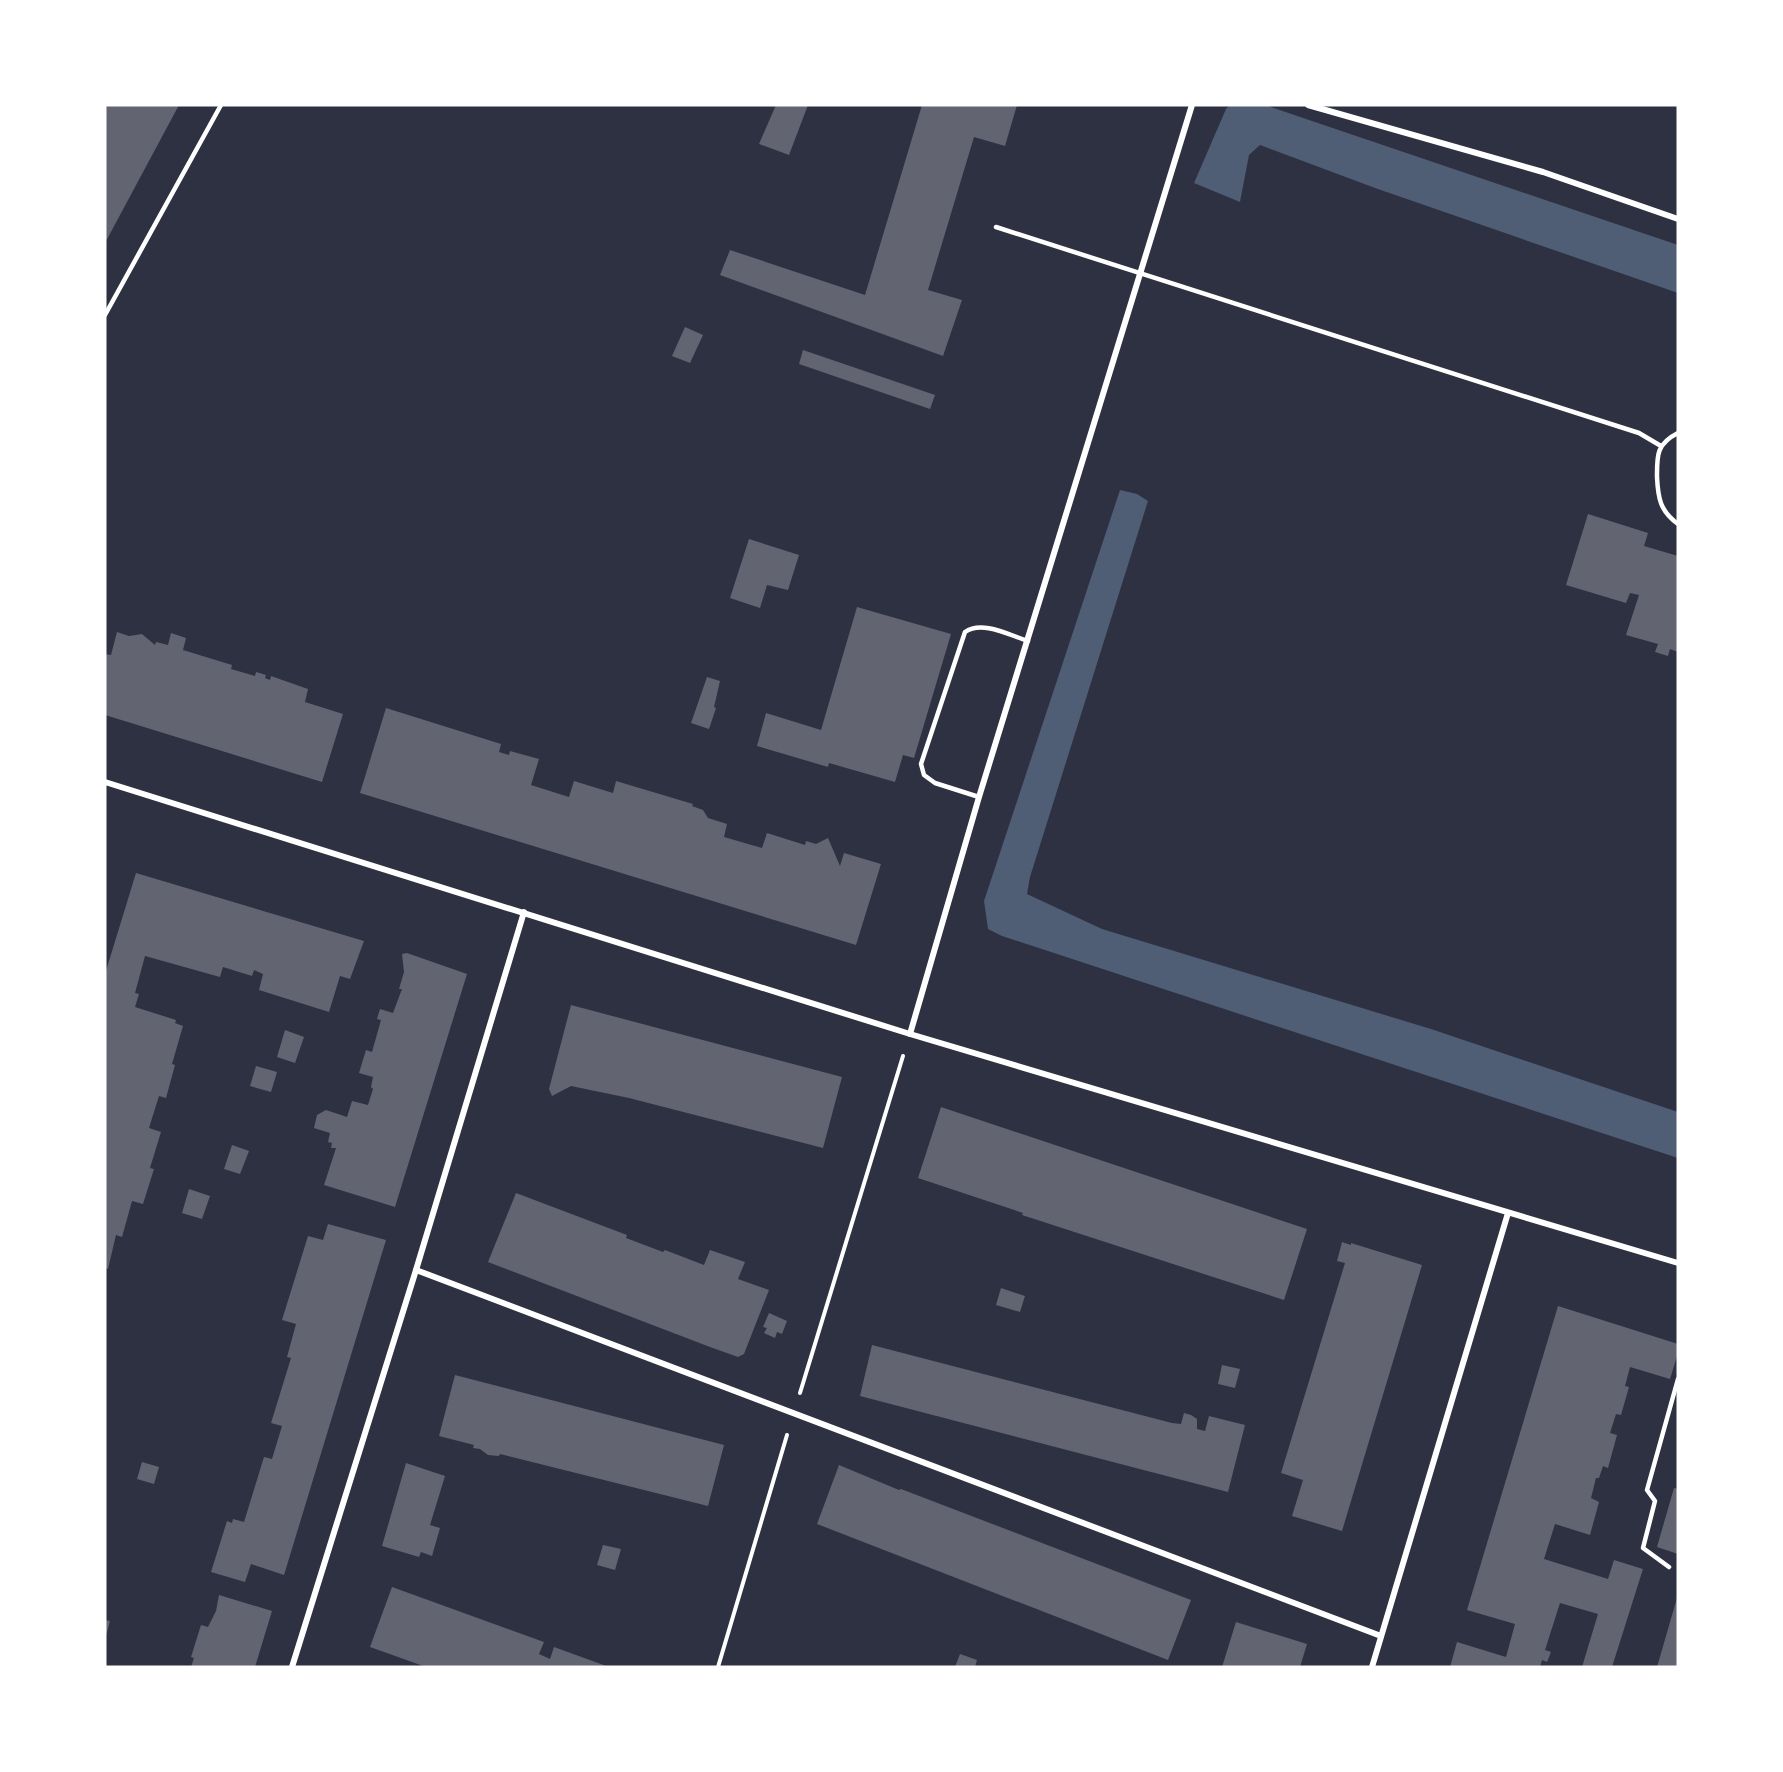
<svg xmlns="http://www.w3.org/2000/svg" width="1783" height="1772" font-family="Jost,sans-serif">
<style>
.water{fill:#4f5d75}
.building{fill:#626471}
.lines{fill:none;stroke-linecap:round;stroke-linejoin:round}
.path{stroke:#fff;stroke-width:4}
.service{stroke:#fff;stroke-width:4.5}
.minor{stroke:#fff;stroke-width:6}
</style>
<rect width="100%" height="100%" fill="#2d3142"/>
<g class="water">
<polygon points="1230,105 1265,105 1678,245 1678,293 1375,188 1260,145 1249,155 1240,202 1194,183 1226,109"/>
<polygon points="1120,490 1137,494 1148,501 1030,877 1027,894 1102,929 1431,1029 1678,1112 1678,1158 1002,936 988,929 984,901"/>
</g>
<g class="building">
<polygon points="105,105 179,105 105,243"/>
<polygon points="776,105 808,105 789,155 759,144"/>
<polygon points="922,105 1017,105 1005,146 974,137 928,290 962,300 943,356 720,275 730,250 865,295"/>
<polygon points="685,327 703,335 690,363 672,356"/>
<polygon points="803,350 935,395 930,409 799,364"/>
<polygon points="1588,514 1648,533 1644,546 1678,556 1678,652 1670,649 1668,656 1655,652 1658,644 1626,635 1639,595 1630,593 1626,603 1566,585"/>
<polygon points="749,539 799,555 788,590 767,585 760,608 730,598"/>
<polygon points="857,607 951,634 914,758 903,755 895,782 829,763 828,767 757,746 766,713 821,730"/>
<polygon points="117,632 129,636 142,634 155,645 156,642 168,645 171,633 186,638 183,650 232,665 231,669 255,676 256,672 266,675 265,678 270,680 271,676 308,689 305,702 343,714 322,782 105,715 105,654 111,655"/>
<polygon points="707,677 720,681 714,707 716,708 709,729 691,723"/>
<polygon points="386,708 501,744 499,752 509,755 510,751 539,759 531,785 569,797 574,781 613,793 616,781 693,804 692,806 703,810 708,818 727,824 724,837 762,848 767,833 805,845 806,841 816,844 828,838 840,866 844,853 881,864 856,945 360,793"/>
<polygon points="136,873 364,941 350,979 340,976 329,1012 259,990 263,974 254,970 252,976 223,967 220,977 145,956 135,993 139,994 135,1007 176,1020 175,1023 183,1026 172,1064 175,1065 166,1098 159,1096 149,1128 161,1132 150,1168 154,1169 143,1204 132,1201 122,1237 116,1235 108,1269 105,1268 105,974"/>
<polygon points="407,953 467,974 395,1207 324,1185 336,1148 331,1148 332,1143 328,1142 330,1133 314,1128 317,1115 326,1110 347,1117 352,1101 368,1105 373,1089 371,1087 373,1077 359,1073 366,1050 372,1052 381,1020 377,1019 380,1009 393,1013 402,989 399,989 404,972 402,954"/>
<polygon points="571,1005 842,1077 823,1148 629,1098 571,1086 552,1096 549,1089"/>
<polygon points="285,1030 304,1037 295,1063 277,1057"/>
<polygon points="256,1066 277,1072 271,1092 250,1086"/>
<polygon points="941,1107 1307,1229 1284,1300 1022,1215 1023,1213 918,1178"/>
<polygon points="232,1145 249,1151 240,1174 224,1169"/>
<polygon points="189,1189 210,1196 202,1219 182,1213"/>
<polygon points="516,1193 627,1235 626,1238 663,1252 665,1250 704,1265 710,1250 745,1262 738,1279 769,1290 744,1354 738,1357 710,1347 488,1262"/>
<polygon points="328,1224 386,1240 284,1575 251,1564 245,1582 211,1572 227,1521 232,1523 233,1519 244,1522 264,1457 272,1459 282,1426 271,1423 291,1358 287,1357 296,1324 282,1320 308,1236 323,1240"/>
<polygon points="1342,1242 1351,1245 1351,1243 1422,1265 1342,1531 1292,1516 1303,1480 1281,1473 1345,1263 1337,1261"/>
<polygon points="1001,1288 1025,1296 1020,1312 996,1305"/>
<polygon points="1558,1306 1678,1344 1678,1353 1670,1379 1630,1367 1625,1386 1629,1387 1621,1415 1616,1414 1610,1433 1617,1435 1608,1468 1603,1466 1599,1478 1596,1478 1591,1498 1599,1502 1590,1535 1555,1524 1544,1559 1608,1579 1614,1560 1643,1569 1612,1667 1582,1667 1598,1614 1560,1603 1545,1650 1551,1652 1547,1662 1542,1660 1540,1667 1450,1667 1457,1642 1506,1657 1515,1624 1467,1610"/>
<polygon points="769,1313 787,1321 782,1334 777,1332 775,1338 764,1333 767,1328 763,1327"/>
<polygon points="872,1345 1172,1423 1181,1424 1184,1413 1191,1415 1197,1419 1197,1429 1205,1431 1209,1416 1245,1425 1228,1492 860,1396"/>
<polygon points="1222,1365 1240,1369 1235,1388 1218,1384"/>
<polygon points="455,1375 724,1445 708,1506 500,1454 499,1456 488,1455 480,1449 473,1448 474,1445 439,1436"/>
<polygon points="142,1462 159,1467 154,1484 137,1479"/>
<polygon points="406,1463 445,1476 430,1525 440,1528 432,1556 421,1552 419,1557 382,1546"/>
<polygon points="839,1465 899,1490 901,1489 1191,1600 1168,1660 817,1524"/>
<polygon points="1674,1488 1678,1489 1678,1554 1657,1547"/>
<polygon points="603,1545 621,1549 615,1570 597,1565"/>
<polygon points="392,1587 544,1642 539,1654 550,1659 554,1647 609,1667 426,1667 370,1647"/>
<polygon points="219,1595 272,1611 255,1667 191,1667 194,1658 191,1657 201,1625 208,1627 216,1611"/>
<polygon points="1677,1598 1678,1667 1657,1667"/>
<polygon points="105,1620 110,1621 106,1636 105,1636"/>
<polygon points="1236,1622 1307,1644 1300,1667 1222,1667"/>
<polygon points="960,1654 977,1660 975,1667 955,1667"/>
</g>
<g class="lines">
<g class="path">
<polyline points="800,1393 903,1056"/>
<polyline points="718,1667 787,1435"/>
</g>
<g class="service">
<polyline points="996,227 1639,433 1661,446"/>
<polyline points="105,315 221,105"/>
<path d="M1678,433C1656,444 1657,456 1657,477C1658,498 1660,511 1678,524"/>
<path d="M979,797L935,783L924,775L921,764L965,632C982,620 1009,635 1028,641"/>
<polyline points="1669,1567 1643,1548 1655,1501 1647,1490 1678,1379"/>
</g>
<g class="minor">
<polyline points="1308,105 1543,172 1678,219"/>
<polyline points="105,782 910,1034 1678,1263"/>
<polyline points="910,1034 979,797 1192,105"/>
<polyline points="416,1270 1381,1636"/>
<polyline points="292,1667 416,1270 524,912"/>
<polyline points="1372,1667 1508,1213"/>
</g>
</g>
<rect width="1783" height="1772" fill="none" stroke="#ffffff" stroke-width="213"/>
</svg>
